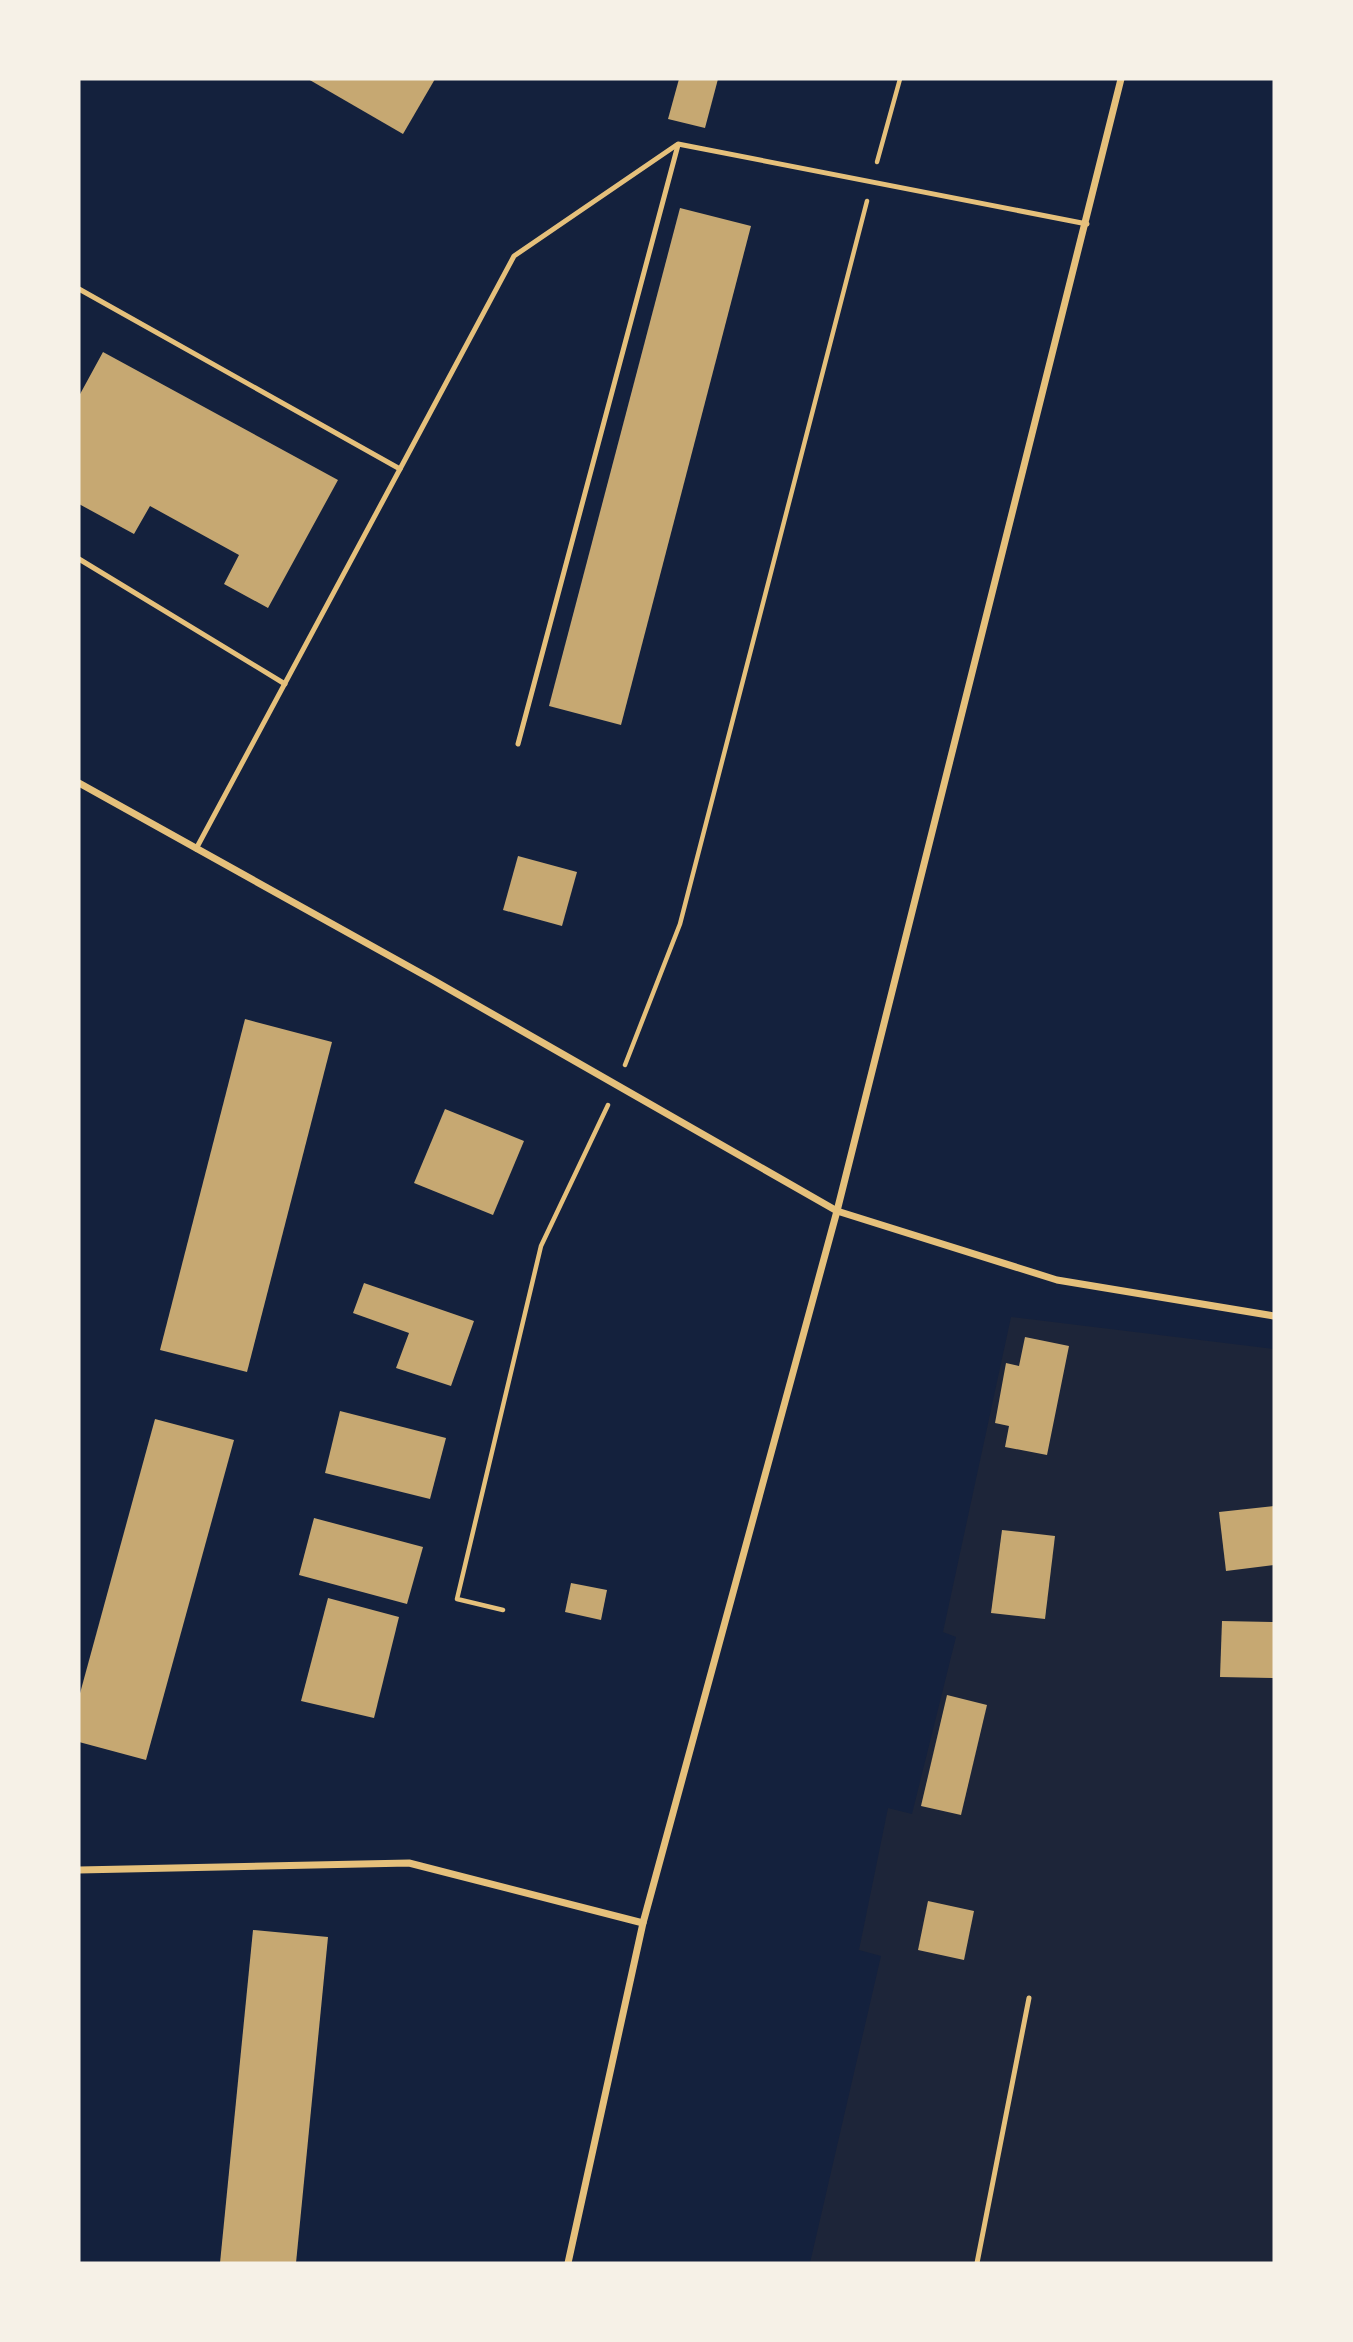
<svg xmlns="http://www.w3.org/2000/svg" width="1353" height="2342" font-family="'Open Sans',sans-serif">
<style>
.green{fill:#1d2539}
.building{fill:#c6a872}
.lines{fill:none;stroke-linecap:round;stroke-linejoin:round}
.path{stroke:#e5c07b;stroke-width:4.5}
.service{stroke:#e5c07b;stroke-width:5}
.minor{stroke:#e5c07b;stroke-width:7}
</style>
<rect width="100%" height="100%" fill="#14213d"/>
<polygon class="green" points="1011,1317 1274,1349 1274,2263 810,2263 881,1956 859,1950 888,1808 912,1814 956,1637 943,1632"/>
<g class="building">
<polygon points="308,79 435,79 403,134"/>
<polygon points="679,79 718,79 705,128 668,119"/>
<polygon points="680,208 751,226 621,725 549,706"/>
<polygon points="103,352 338,480 268,608 224,584 239,555 150,506 134,534 79,504 79,396"/>
<polygon points="518,856 577,872 562,926 503,910"/>
<polygon points="245,1019 332,1042 247,1372 160,1350"/>
<polygon points="445,1109 524,1141 493,1215 414,1183"/>
<polygon points="364,1283 474,1321 451,1386 396,1368 409,1333 353,1313"/>
<polygon points="1025,1337 1069,1346 1047,1455 1005,1447 1009,1426 995,1423 1006,1363 1019,1366"/>
<polygon points="340,1411 446,1438 430,1499 325,1473"/>
<polygon points="155,1419 234,1440 146,1760 79,1742 79,1697"/>
<polygon points="1274,1506 1274,1565 1226,1571 1219,1512"/>
<polygon points="314,1518 423,1547 407,1604 299,1575"/>
<polygon points="1002,1530 1055,1536 1045,1619 991,1613"/>
<polygon points="571,1583 607,1590 601,1620 565,1612"/>
<polygon points="328,1598 399,1617 374,1718 301,1701"/>
<polygon points="1222,1621 1274,1622 1274,1678 1220,1677"/>
<polygon points="947,1695 987,1705 961,1815 921,1806"/>
<polygon points="928,1901 974,1911 964,1960 918,1950"/>
<polygon points="253,1930 328,1937 296,2263 220,2263"/>
</g>
<g class="lines">
<g class="path">
<polyline points="877,162 900,79"/>
<polyline points="625,1065 680,924 867,201"/>
<polyline points="503,1610 457,1599 541,1246 608,1105"/>
</g>
<g class="service">
<polyline points="79,289 400,469 514,256 678,144 1087,224"/>
<polyline points="79,559 285,684"/>
<polyline points="518,744 678,145"/>
<polyline points="196,849 400,469"/>
<polyline points="977,2263 1029,1998"/>
</g>
<g class="minor">
<polyline points="79,783 433,980 837,1211 1057,1280 1274,1316"/>
<polyline points="79,1870 409,1863 643,1923"/>
<polyline points="568,2263 643,1923 837,1211 1121,79"/>
</g>
</g>
<rect width="1353" height="2342" fill="none" stroke="#f6f1e7" stroke-width="161"/>
</svg>
